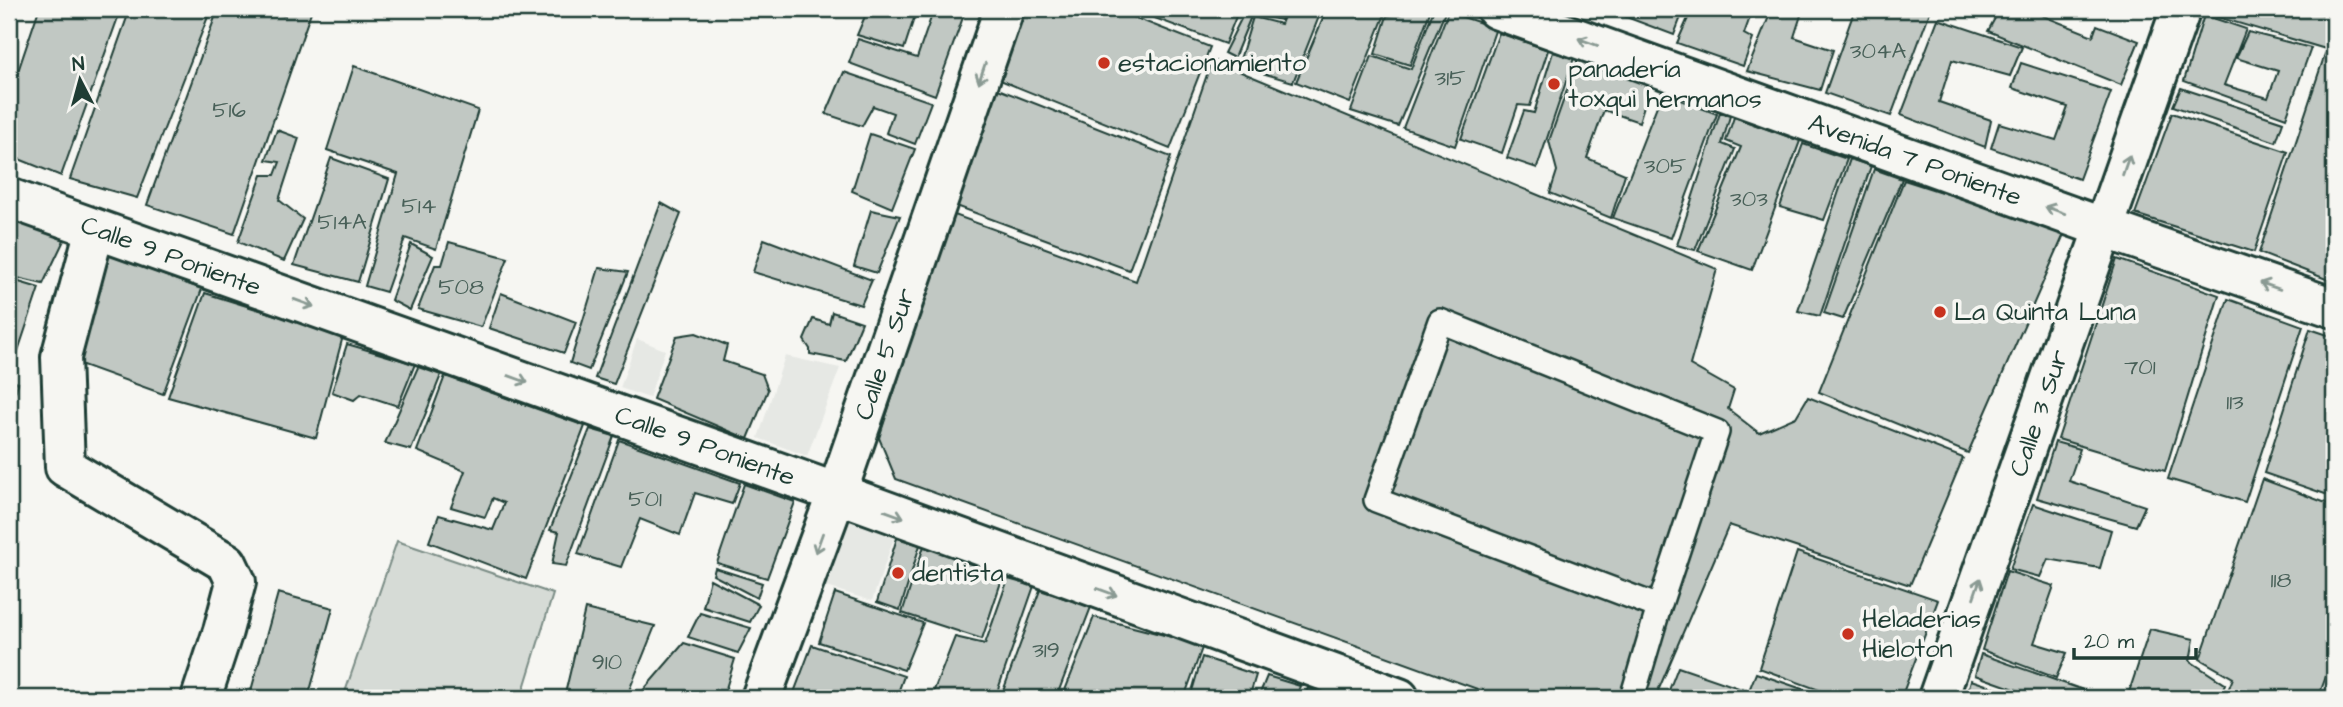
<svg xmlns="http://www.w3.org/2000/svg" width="2343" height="707" font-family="'Architects Daughter',sans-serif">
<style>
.built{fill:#e6e8e4}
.green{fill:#d6dbd6;stroke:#7a8c85;stroke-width:2}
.building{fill:#c1c8c3;stroke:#1f3d34;stroke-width:2}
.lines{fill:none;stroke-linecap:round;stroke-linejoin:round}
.service-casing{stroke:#1f3d34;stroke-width:28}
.minor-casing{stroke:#1f3d34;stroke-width:44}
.service{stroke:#f6f6f2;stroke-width:23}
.minor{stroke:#f6f6f2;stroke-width:38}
.oneway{stroke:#8a9a93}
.poi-dot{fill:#c8321e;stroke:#f6f6f2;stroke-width:2.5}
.labels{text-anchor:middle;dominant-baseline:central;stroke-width:7;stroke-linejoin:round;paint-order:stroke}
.number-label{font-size:23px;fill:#486058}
.poi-label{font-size:26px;fill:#1f3d34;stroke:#f6f6f2;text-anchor:start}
.street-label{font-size:26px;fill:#1f3d34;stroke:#f6f6f2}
</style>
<rect width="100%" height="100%" fill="#f6f6f2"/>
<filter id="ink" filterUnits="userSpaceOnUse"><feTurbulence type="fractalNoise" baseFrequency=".0143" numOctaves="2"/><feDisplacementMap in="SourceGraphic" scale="14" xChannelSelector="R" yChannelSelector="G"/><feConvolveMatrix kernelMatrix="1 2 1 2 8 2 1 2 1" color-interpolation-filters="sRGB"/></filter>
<g filter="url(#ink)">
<g class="built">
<polygon points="637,339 665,350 649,398 620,388"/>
<polygon points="785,356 840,368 807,456 758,438"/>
<polygon points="849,519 894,538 872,601 824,586"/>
</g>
<polygon class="green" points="397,541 553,594 521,698 343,698"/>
<g class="building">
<polygon points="39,9 121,9 61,176 9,155 9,98"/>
<polygon points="130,9 211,9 137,198 70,179"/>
<polygon points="218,9 262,9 285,16 285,9 312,9 234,234 147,205"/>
<polygon points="868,9 917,9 904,49 857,35"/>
<polygon points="934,9 966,9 935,95 849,63 858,39 917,58"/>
<polygon points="1025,9 1113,9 1210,47 1170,149 1000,80"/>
<polygon points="1143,9 1239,9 1225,44 1141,13"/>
<polygon points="1246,9 1285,9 1281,20 1252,14 1234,58 1224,53"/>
<polygon points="1287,9 1322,9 1293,82 1238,66 1253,17 1281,24"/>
<polygon points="1327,9 1387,9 1350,103 1296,82"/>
<polygon points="1403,9 1431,9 1410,65 1375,54 1387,16 1401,14"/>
<polygon points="1434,9 1446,10 1398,126 1351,111 1372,56 1411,69"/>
<polygon points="1605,9 1684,9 1674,35"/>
<polygon points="1692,9 1753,9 1744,34 1753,39 1743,66 1677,43"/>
<polygon points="1772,9 1803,9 1794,37 1833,50 1820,90 1747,71"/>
<polygon points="1855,9 1931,9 1891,116 1825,93"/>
<polygon points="2000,9 2026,9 2093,36 2097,25 2139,41 2121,85 1988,31"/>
<polygon points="2206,9 2305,9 2334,17 2334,37 2329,50 2204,13"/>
<polygon points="1448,12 1496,28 1455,146 1403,128"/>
<polygon points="2204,15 2246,29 2224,85 2268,98 2278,71 2236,58 2248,32 2311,48 2286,118 2184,81"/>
<polygon points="1938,19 2022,47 2010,76 1952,60 1939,102 1991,120 1985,147 1901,115"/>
<polygon points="1499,33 1548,50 1530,106 1518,105 1502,153 1461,139"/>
<polygon points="1553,52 1574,58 1537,168 1507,158 1524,111 1534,113"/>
<polygon points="2325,54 2334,57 2334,282 2259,253"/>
<polygon points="1578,59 1650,86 1639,122 1604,110 1587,158 1625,174 1611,218 1550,193 1557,171 1549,141"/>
<polygon points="1212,60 1717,269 1690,365 1734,390 1728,409 1759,433 1796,417 1808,397 1963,458 1910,585 1729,525 1655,698 1502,698 896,479 879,438 952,214 1136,281"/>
<polygon points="2021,63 2111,92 2079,179 1991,148 1999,123 2056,140 2068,107 2012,88"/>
<polygon points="354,66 478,110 436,249 405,238 386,292 365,286 398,174 327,150"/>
<polygon points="844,72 931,102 915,144 886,133 893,113 873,106 862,126 826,114"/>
<polygon points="2181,88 2283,122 2276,142 2173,106"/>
<polygon points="998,89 1171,157 1129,270 951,204"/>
<polygon points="1662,93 1717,114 1671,238 1613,218"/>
<polygon points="1720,113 1730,116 1722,144 1735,149 1695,250 1677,245"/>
<polygon points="2172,113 2288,152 2254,252 2135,214"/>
<polygon points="1734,117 1800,141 1752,270 1698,251 1741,147 1726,141"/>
<polygon points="277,130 299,138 279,200 303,219 284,261 238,242 262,175 275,175 280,162 266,160"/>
<polygon points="870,134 915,149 892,208 852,191"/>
<polygon points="1803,144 1847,159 1824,220 1780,207"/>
<polygon points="331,158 389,179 358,282 294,265"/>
<polygon points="1850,159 1871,166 1820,316 1798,311"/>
<polygon points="1874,169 1902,179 1843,319 1824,313"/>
<polygon points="1904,180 2065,232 1968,453 1819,392"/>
<polygon points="661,203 681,214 614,384 595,378"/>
<polygon points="871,210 900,216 877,273 854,266"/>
<polygon points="9,216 66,236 43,284 9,276"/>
<polygon points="764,239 872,280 861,305 753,272"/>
<polygon points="449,242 508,258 481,327 418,309 435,265 442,265"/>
<polygon points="411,244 433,256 410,310 391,300"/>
<polygon points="99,251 202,289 163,394 66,359"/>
<polygon points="2117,259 2219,295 2165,471 2058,439"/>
<polygon points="599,268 628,272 589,370 570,363"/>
<polygon points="9,279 39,288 10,375 9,374"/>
<polygon points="205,293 343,336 316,438 168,397"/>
<polygon points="501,293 576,322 564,353 489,328"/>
<polygon points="2228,299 2303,326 2245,502 2168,479"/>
<polygon points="832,312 862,322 846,361 810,354 810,349 804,340 813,319 829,324"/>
<polygon points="2310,329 2334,337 2334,497 2264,473"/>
<polygon points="696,333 727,345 723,361 762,374 768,390 748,439 653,399 677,336"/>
<polygon points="347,344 415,364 398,406 361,394 354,400 332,392"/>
<polygon points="418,367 441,375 411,450 385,443"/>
<polygon points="445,376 585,426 526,579 429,542 439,515 493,530 504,503 493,498 485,517 451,507 465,471 417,451"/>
<polygon points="9,380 18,383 9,415"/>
<polygon points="590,429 614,436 566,566 552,564 559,532 550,530"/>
<polygon points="619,440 740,483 732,504 695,493 680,535 640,519 621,567 578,554"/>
<polygon points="2055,442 2080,449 2069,481 2145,506 2136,526 2037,498"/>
<polygon points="2262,479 2334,506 2334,655 2318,698 2225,698 2233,678 2200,659"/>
<polygon points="744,484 795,502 767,578 717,563"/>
<polygon points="2033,504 2111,530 2100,568 2048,559 2040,577 2010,569"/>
<polygon points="897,538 920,545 900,610 877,602"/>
<polygon points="924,546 1003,576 982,639 902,613"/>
<polygon points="1797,552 1938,600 1901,698 1841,698 1759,668"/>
<polygon points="715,568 762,583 757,598 713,575"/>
<polygon points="2007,571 2054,586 2034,643 2067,653 2056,678 1982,650"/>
<polygon points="710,579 759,605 750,622 703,607"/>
<polygon points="1008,579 1034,586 995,698 931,698 955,637 985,644"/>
<polygon points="1040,590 1091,607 1056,698 1017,698 1002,694"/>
<polygon points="278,593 333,608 308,698 249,698"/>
<polygon points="835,593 923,623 904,670 819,642"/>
<polygon points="585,609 655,626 626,698 564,698"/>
<polygon points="700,613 751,628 738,653 688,637"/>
<polygon points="1094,617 1203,645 1184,698 1062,698"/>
<polygon points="2150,629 2194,639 2190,661 2225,684 2219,698 2127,698"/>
<polygon points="684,643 735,659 723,698 651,698 640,694"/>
<polygon points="812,645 904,676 896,698 792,698"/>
<polygon points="1981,654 2106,698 2040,698 1975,675"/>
<polygon points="1202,657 1256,675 1249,698 1190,698"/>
<polygon points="1678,667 1742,689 1739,698 1666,698"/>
<polygon points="1756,673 1828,698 1746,698"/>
<polygon points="2334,673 2334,698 2325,698"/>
<polygon points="1267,676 1300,686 1296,698 1258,698"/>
<polygon points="1971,680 2025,698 1966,698"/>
<polygon points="1308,688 1340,698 1304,698"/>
</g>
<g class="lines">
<defs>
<polyline id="service" points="1632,698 1659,607 1717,432 1440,321 1376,500 1659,607"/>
<g id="minor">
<polyline points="1496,9 2121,234 2334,308"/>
<polyline points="9,198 837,493 1399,698"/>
<polyline points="95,229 61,357 65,467 227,563 236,582 223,631 201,698"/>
<polyline points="761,698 837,493 1004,9"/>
<polyline points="1938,698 2181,9"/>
</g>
</defs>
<use href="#service" class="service-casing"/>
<use href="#minor" class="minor-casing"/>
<use href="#service" class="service"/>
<use href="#minor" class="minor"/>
</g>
<defs><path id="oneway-shaft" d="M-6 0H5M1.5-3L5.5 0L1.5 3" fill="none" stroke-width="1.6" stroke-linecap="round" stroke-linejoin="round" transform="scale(1.75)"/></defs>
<g class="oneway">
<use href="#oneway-shaft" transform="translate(1588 42) rotate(-160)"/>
<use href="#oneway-shaft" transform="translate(982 73) rotate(109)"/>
<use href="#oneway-shaft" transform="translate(2126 165) rotate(-71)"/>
<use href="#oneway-shaft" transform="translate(2055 210) rotate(-160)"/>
<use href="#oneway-shaft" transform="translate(2270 286) rotate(-161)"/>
<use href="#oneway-shaft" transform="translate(304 303) rotate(20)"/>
<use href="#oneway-shaft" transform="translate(518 379) rotate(20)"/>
<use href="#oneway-shaft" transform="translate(894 514) rotate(20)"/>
<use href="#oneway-shaft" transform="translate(819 543) rotate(110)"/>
<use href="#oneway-shaft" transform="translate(1977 588) rotate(-71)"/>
<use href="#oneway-shaft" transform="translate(1107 592) rotate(20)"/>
</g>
</g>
<g class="poi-dot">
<circle cx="1104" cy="63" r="7"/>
<circle cx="1554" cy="84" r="7"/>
<circle cx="1940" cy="312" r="7"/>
<circle cx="898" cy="573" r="7"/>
<circle cx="1848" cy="634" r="7"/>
</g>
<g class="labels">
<g class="number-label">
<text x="1878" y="51">304A</text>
<text x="1450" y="78">315</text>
<text x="229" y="110">516</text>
<text x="1665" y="166">305</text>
<text x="1749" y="199">303</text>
<text x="419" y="206">514</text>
<text x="342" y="222">514A</text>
<text x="461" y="287">508</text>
<text x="2140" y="367">701</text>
<text x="2235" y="402">113</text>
<text x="645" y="499">501</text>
<text x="2281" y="580">118</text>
<text x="1046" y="650">319</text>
<text x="607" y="662">910</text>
</g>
<g class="poi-label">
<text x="1118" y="63">estacionamiento</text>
<text x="1568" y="69">panadería<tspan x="1568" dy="30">toxqui hermanos</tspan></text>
<text x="1954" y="312">La Quinta Luna</text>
<text x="912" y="573">dentista</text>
<text x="1862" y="619">Heladerias<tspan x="1862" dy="30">Hieloton</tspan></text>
</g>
<g class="street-label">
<text transform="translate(1915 160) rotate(20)">Avenida 7 Poniente</text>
<text transform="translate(171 256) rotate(20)">Calle 9 Poniente</text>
<text transform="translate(885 354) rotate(-71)">Calle 5 Sur</text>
<text transform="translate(2039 413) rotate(-71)">Calle 3 Sur</text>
<text transform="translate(705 446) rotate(20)">Calle 9 Poniente</text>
</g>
</g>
<rect width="2343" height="707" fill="none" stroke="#f6f6f2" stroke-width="35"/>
<rect x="18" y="18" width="2308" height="672" fill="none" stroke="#1f3d34" stroke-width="2.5" filter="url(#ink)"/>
<g transform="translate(80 80) rotate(354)" stroke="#f6f6f2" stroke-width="5" paint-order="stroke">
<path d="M0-5L12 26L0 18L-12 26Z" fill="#1f3d34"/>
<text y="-10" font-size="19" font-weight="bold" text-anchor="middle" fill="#1f3d34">N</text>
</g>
<path d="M2074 648v10h122v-10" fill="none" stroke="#1f3d34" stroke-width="3.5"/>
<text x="2084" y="648" font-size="21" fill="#1f3d34" stroke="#f6f6f2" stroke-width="5" paint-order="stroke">20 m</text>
</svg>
